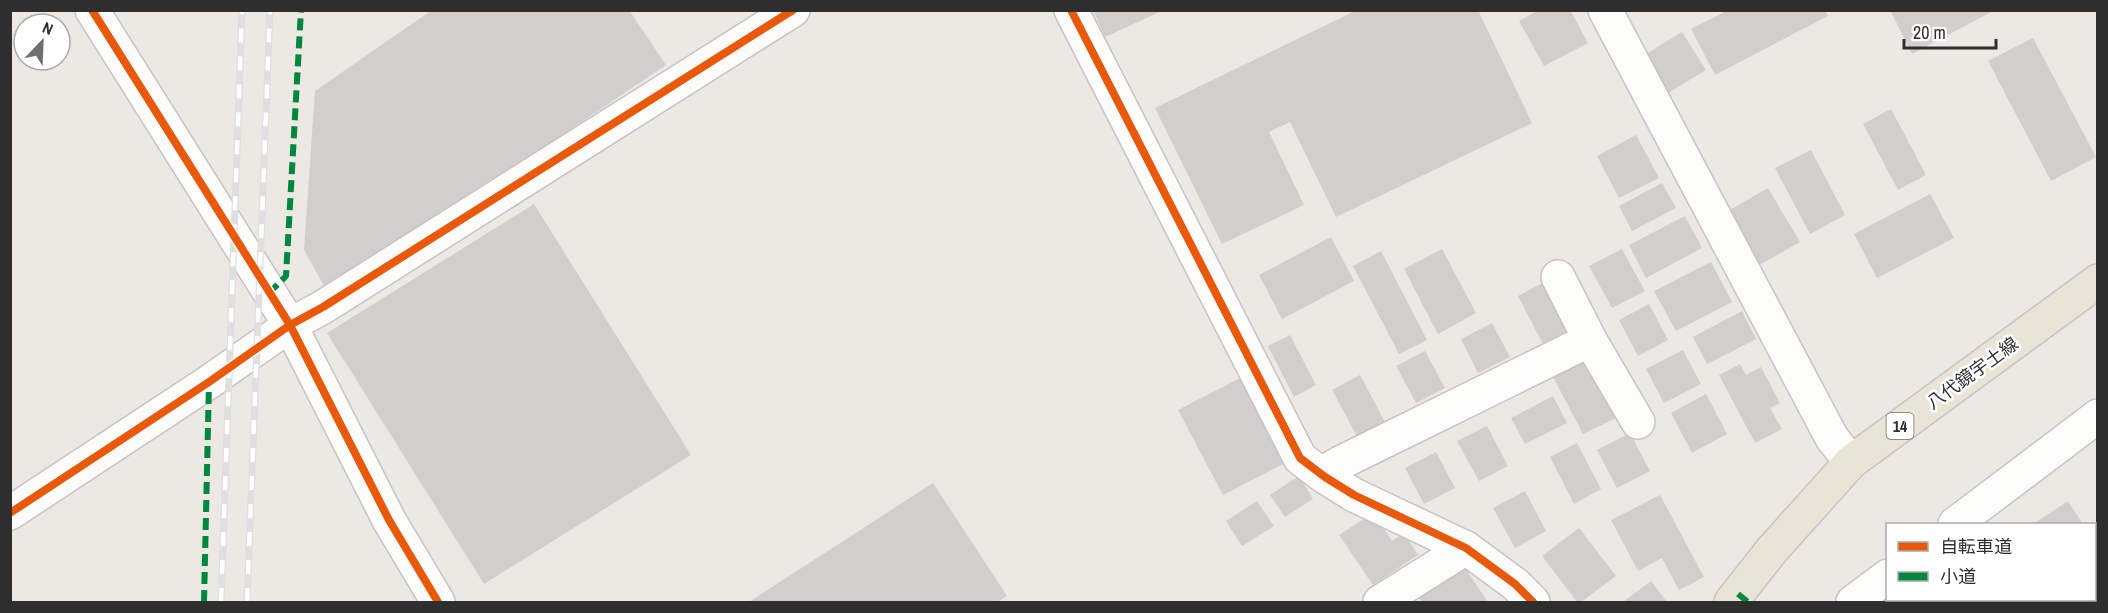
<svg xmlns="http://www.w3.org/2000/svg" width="2108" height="613" font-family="'Archivo Narrow','Noto Sans JP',sans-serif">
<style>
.building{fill:#d1cecb}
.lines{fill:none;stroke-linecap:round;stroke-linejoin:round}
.minor-casing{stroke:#c5c4c5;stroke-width:36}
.tertiary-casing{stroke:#c5c4c5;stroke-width:36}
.primary-casing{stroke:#c6c5c4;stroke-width:36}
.minor{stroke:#fcfcfb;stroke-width:33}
.tertiary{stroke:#fcfcfb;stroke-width:33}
.primary{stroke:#e8e4d6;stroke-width:33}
.rail-casing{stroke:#dfdfe1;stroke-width:7}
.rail{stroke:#fff;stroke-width:4.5;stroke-dasharray:14;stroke-linecap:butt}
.quiet{stroke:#00873e;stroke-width:6;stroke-dasharray:12 6;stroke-linecap:butt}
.cycleway-casing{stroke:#fff;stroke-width:11}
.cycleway{stroke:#e8590c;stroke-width:8}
.labels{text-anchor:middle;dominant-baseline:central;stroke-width:5;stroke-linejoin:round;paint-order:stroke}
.shield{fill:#fff;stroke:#6d6d6d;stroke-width:1.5}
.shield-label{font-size:16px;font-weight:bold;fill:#2e2e2e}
.street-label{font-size:18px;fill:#2e2e2e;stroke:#fff}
</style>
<rect width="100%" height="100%" fill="#ece8e4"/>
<g class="building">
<polygon points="432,10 629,10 666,65 328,293 304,250 315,91"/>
<polygon points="1093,10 1164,10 1105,37"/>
<polygon points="1357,10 1478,10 1532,123 1336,217 1290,122 1269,132 1304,205 1222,244 1155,108"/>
<polygon points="1539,10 1570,10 1588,43 1544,66 1519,21"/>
<polygon points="1728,10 1825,10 1828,16 1715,75 1691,29"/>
<polygon points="1890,10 1995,10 1912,54"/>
<polygon points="1682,32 1706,70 1662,97 1638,59"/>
<polygon points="2033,38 2096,157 2051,181 1988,61"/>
<polygon points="1891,109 1926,175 1898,190 1863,124"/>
<polygon points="1636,135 1659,178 1619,198 1597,156"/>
<polygon points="1811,150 1845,215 1810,234 1775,168"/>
<polygon points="1662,183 1676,208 1632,231 1619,206"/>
<polygon points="1768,188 1800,242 1754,268 1723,214"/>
<polygon points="1930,194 1954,238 1877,278 1854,234"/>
<polygon points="534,204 691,455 484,584 327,333"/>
<polygon points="1685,216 1702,248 1646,278 1629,245"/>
<polygon points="1331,237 1354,281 1282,319 1259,275"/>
<polygon points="1442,249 1476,313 1438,334 1404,269"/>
<polygon points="1622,249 1645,291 1612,308 1589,266"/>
<polygon points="1381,251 1427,340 1399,354 1353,266"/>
<polygon points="1711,262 1732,302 1676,331 1654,291"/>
<polygon points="1548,280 1573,328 1543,344 1518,296"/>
<polygon points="1649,304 1668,340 1638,356 1619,320"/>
<polygon points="1742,311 1756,339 1707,364 1693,337"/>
<polygon points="1492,323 1510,357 1478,373 1461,339"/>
<polygon points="1290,335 1316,385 1294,397 1268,346"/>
<polygon points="1683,350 1701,384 1664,403 1646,369"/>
<polygon points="1425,351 1445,388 1416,403 1396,366"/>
<polygon points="1584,358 1616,418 1583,434 1552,375"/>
<polygon points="1740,364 1746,375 1761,367 1780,403 1770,408 1782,429 1755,443 1719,375"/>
<polygon points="1248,374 1293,459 1223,495 1178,410"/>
<polygon points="1360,375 1386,424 1358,438 1332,390"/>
<polygon points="1706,394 1727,434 1692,453 1671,413"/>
<polygon points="1553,396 1567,423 1525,444 1511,418"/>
<polygon points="1487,426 1508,466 1479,481 1457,441"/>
<polygon points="1630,433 1650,471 1617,488 1597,450"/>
<polygon points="1577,443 1601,489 1574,504 1550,457"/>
<polygon points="1436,452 1455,488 1424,504 1405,468"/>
<polygon points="1299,476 1313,499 1285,517 1270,495"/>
<polygon points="933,483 1007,596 997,602 749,602"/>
<polygon points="1525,491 1546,531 1515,548 1493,508"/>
<polygon points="1660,495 1704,577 1679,590 1662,558 1638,571 1611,520"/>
<polygon points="1257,501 1274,526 1242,546 1226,521"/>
<polygon points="2068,501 2083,524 2033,524"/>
<polygon points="1373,513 1392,541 1404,533 1418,555 1373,585 1339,535"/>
<polygon points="1579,528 1616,576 1581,602 1577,602 1542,556"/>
<polygon points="1461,562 1488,602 1422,602 1415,593"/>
<polygon points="1651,581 1667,602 1623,602"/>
</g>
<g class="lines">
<defs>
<g id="minor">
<polyline points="1071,10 1300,458 1325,477 1354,495 1466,548 1515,584 1533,602"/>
<polyline points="1605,10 1832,438 1851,462"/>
<polyline points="1558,277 1590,340 1638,422"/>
<polyline points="1321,474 1340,463 1590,340"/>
<polyline points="10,513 209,382 290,325 323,307 793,10"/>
<polyline points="1955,524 2098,416"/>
<polyline points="1853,602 1888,576"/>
</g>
<g id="tertiary">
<polyline points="92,10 290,325 389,520 438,602"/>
<polyline points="1380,602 1466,548"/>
</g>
<polyline id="primary" points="1731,602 1772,550 1851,462 2098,281"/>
</defs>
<use href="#minor" class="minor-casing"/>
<use href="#tertiary" class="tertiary-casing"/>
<use href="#primary" class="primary-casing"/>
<use href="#minor" class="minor"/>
<use href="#tertiary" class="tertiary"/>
<use href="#primary" class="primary"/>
<defs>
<g id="rail">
<polyline points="221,602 242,10"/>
<polyline points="247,602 270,10"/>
</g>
</defs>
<use href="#rail" class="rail-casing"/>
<use href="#rail" class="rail"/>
<g class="quiet">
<polyline points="269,293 286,276 301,10"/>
<polyline points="1738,594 1748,602"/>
<polyline points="204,602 209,382"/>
</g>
<defs>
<g id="cycleway">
<polyline points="92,10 290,325 389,520 438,602"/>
<polyline points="1071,10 1300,458 1325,477 1354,495 1466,548 1515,584 1533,602"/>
<polyline points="10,513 209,382 290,325 323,307 793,10"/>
</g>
</defs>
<use href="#cycleway" class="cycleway-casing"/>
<use href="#cycleway" class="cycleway"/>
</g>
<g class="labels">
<rect class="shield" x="1886.5" y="413" width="27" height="26" rx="4.5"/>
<g class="shield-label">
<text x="1900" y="426">14</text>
</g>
<g class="street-label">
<text transform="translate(1972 373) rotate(-36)">八代鏡宇土線</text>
</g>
</g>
<rect width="2108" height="613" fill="none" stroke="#2e2e2e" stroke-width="24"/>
<rect x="1886" y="523" width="210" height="78" fill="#ffffff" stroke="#ababab" stroke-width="1.5"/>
<rect x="1898" y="542" width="30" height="9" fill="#e8590c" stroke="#ababab" stroke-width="1.5"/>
<text x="1940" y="553" font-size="18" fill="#2e2e2e">自転車道</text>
<rect x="1898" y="572" width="30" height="9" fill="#00873e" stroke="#ababab" stroke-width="1.5"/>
<text x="1940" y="583" font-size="18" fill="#2e2e2e">小道</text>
<g transform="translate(42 42) rotate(23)"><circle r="28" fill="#ffffff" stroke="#ababab" stroke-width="1.5"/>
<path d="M0-4.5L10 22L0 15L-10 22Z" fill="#706f6e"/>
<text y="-9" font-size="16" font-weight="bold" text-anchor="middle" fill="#2e2e2e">N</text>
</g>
<path d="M1904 39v9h92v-9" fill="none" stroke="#2e2e2e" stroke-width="3"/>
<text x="1913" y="39" font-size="18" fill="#2e2e2e" stroke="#ffffff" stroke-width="4.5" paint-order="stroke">20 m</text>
</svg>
